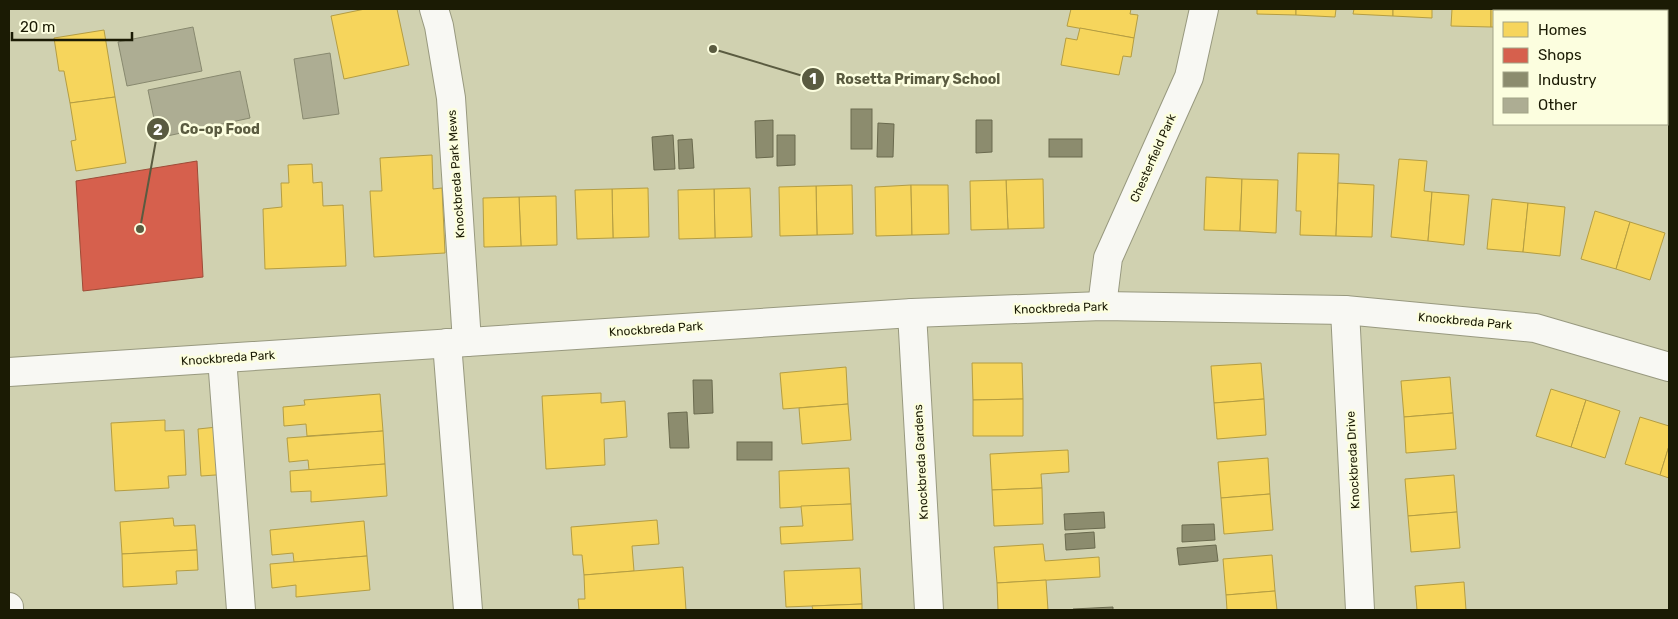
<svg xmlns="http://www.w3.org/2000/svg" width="1678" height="619" font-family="Rubik,sans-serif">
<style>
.homes{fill:#f6d55c;stroke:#b49d42}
.shops{fill:#d6604d;stroke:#9e4b37}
.industry{fill:#8c8c6e;stroke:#6a6a4e}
.building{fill:#adad93;stroke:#88896f}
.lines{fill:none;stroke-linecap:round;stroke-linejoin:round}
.minor-casing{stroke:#98997f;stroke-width:30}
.major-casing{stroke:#98997f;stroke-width:30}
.minor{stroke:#f8f8f3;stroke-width:28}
.major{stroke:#f8f8f3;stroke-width:28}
.labels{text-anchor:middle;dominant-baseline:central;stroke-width:5;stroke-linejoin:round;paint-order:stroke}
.street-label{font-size:12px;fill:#1b1b04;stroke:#fcfedf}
.leader{fill:none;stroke:#5a5b40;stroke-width:2}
.callout-dot{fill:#5a5b40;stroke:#fcfedf;stroke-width:2}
.mark-label{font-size:15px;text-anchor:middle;font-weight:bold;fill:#fff}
.callout-label{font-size:14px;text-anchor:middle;font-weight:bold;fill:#5a5b40;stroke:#fcfedf;stroke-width:5;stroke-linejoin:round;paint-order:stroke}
</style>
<rect width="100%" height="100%" fill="#d0d1b0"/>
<g class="homes">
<polygon points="365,9 397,9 409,65 344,79 331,16"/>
<polygon points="1071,9 1131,9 1130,14 1138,15 1134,38 1067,26"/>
<polygon points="1257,9 1296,9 1296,15 1257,14"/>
<polygon points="1296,9 1336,9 1335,17 1296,15"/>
<polygon points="1354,9 1393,9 1393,16 1353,14"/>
<polygon points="1393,9 1432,9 1432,18 1393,16"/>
<polygon points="1452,9 1491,9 1491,27 1451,26"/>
<polygon points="1491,9 1531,9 1531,11 1494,11 1494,27 1491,27"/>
<rect x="1547" y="9" width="40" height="2"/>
<rect x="1587" y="9" width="39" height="2"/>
<polygon points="1651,9 1669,9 1669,54 1667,53 1667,11 1650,11"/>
<polygon points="1080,28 1134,38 1131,57 1123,56 1119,75 1061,65 1066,38 1077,40"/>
<polygon points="104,30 115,97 70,103 64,71 59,71 54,38"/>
<polygon points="115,97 126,163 76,171 71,141 76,140 70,103"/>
<polygon points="1298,153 1339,154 1336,236 1300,235 1301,211 1296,211"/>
<polygon points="432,155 433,189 442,188 445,253 374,257 370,191 382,191 380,158"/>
<polygon points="1399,159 1427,161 1424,191 1432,192 1428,241 1391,237"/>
<polygon points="312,164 313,183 322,182 323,206 343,205 346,266 265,269 263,209 282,207 281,183 289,183 288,165"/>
<polygon points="1206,177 1242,179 1240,231 1204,230"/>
<polygon points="1043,179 1044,228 1008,229 1006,180"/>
<polygon points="1242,179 1278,180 1276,233 1240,231"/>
<polygon points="1006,180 1008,229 971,230 970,181"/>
<polygon points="1338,183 1374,185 1372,237 1336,236"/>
<polygon points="852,185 853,234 817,235 816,186"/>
<polygon points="911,185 912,235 876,236 875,187"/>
<polygon points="911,185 948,185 949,234 912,235"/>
<polygon points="816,186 817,235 780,236 779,187"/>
<polygon points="648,188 649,237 613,238 612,189"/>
<polygon points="750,188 752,237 715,238 714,189"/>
<polygon points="612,189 613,238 577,239 575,190"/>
<polygon points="714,189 715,238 679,239 678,190"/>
<polygon points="1432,192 1469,195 1464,245 1428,241"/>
<polygon points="556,196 557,245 521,246 519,197"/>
<polygon points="519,197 521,246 484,247 483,198"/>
<polygon points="1492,199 1528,203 1523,252 1487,249"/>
<polygon points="1528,203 1565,207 1560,256 1523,252"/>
<polygon points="1595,211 1630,222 1616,269 1581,259"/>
<polygon points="1630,222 1665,233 1650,280 1616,269"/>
<polygon points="972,363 1022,363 1023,399 973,400"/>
<polygon points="1261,363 1264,399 1214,403 1211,366"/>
<polygon points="846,367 848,404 783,409 780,373"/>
<polygon points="1450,377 1453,413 1404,417 1401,381"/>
<polygon points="1551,389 1586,400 1571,447 1536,436"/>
<polygon points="601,393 601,403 625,401 627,437 604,439 605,465 546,469 542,396"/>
<polygon points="380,394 383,431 307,436 306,424 284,426 283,407 305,405 304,400"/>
<polygon points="1023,399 1023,436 973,436 973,400"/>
<polygon points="1264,399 1266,435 1217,439 1214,403"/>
<polygon points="1586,400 1620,411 1605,458 1571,447"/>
<polygon points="848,404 851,440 802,444 799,408"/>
<polygon points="1453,413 1456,449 1406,453 1404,417"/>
<polygon points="1640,417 1669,426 1669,446 1660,475 1625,464"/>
<polygon points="165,420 165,431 184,430 186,475 168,476 169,488 115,491 111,423"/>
<polygon points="227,426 230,474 201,476 198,429"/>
<polygon points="383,431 385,464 309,470 308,460 289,462 287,438"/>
<polygon points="1669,446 1669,478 1660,475"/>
<polygon points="1068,450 1069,472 1041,474 1042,488 992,490 990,454"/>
<polygon points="1268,458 1270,494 1221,498 1218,462"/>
<polygon points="385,464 387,496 311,502 311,491 291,492 290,471"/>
<polygon points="849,468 851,504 780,508 779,471"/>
<polygon points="1454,475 1457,512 1408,516 1405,479"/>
<polygon points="1042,488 1043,524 994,526 992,490"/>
<polygon points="1270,494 1273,530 1224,534 1221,498"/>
<polygon points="851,504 853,540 781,544 780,527 803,526 801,506"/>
<polygon points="1457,512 1460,548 1411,552 1408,516"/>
<polygon points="173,518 174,526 195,525 197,550 122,554 120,522"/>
<polygon points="657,520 659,544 632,546 634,571 584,575 582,555 573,555 571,527"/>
<polygon points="364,521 367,556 294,562 293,553 272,555 270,530"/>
<polygon points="1043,544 1045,561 1099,557 1100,577 997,583 994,547"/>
<polygon points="197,550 198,570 176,571 177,584 123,587 122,554"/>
<polygon points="1272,555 1275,591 1226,595 1223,559"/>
<polygon points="367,556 370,590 296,597 296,585 272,588 270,564"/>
<polygon points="683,567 686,610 579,610 578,599 585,599 584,575"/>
<polygon points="860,568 862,604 786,607 784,571"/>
<polygon points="1046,580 1048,610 998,610 997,583"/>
<polygon points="1464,582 1466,610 1417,610 1415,586"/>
<polygon points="1275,591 1277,610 1227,610 1226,595"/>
<polygon points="862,604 862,610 813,610 812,606"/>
</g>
<polygon class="shops" points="197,161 203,277 83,291 76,181"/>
<g class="industry">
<rect x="851" y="109" width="21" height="40"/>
<polygon points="773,120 773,157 756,158 755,121"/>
<polygon points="976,120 992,120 992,152 976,153"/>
<polygon points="878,123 894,124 893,157 877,157"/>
<polygon points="673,135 675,169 654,170 652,137"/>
<polygon points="777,135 795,135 795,165 777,166"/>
<polygon points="692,139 694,168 679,169 678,140"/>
<rect x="1049" y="139" width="33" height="18"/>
<polygon points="693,380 712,380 713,413 694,414"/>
<polygon points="687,412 689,448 670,448 668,413"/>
<rect x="737" y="442" width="35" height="18"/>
<polygon points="1104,512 1105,528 1065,530 1064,514"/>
<polygon points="1214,524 1215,540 1182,542 1182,525"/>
<polygon points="1094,532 1095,548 1066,550 1065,534"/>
<polygon points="1216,545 1218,561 1179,565 1177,548"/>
<polygon points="1113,607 1113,610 1073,610 1073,609"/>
</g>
<g class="building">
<polygon points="193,27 202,71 127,86 118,42"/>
<polygon points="330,53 339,114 303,119 294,59"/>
<polygon points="240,71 250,118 158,138 148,90"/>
</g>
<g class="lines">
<defs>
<g id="minor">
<polyline points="434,9 439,26 451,98 467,342"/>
<polyline points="1102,306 1108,258 1189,77 1204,9"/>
<polyline points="1345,310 1360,610"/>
<polyline points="912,313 929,610"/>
<polyline points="447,343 468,610"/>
<polyline points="222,358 241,610"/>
<polyline points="9,372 912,313 1102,306 1345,310 1535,328 1669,367"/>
</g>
<polyline id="major" points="9,607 9,610"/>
</defs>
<use href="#minor" class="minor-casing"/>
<use href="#major" class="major-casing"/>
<use href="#minor" class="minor"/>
<use href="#major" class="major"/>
</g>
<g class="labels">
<g class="street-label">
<text transform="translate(1153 158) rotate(-66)">Chesterfield Park</text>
<text transform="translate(456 174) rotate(-94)">Knockbreda Park Mews</text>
<text transform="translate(1061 308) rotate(-2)">Knockbreda Park</text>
<text transform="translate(1465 321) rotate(5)">Knockbreda Park</text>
<text transform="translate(656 329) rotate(-4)">Knockbreda Park</text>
<text transform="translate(228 358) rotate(-4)">Knockbreda Park</text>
<text transform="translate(1353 460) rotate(-93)">Knockbreda Drive</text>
<text transform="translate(921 462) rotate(-93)">Knockbreda Gardens</text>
</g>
</g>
<path class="leader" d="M713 49L813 79M140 229L158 129"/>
<g class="callout-dot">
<circle cx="713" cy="49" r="5"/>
<circle cx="140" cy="229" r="5"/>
<circle cx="813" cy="79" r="12"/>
<circle cx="158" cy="129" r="12"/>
</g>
<g class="mark-label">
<text x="813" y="84">1</text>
<text x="158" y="135">2</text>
</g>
<g class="callout-label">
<text x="918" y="84">Rosetta Primary School</text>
<text x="220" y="134">Co-op Food</text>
</g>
<rect width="1678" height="619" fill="none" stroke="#1b1b04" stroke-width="20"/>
<rect x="1493" y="10" width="175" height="115" fill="#fcfedf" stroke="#a2a387"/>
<rect x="1503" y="22" width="25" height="15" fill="#f6d55c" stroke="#a2a387"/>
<text x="1538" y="35" font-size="15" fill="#1b1b04">Homes</text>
<rect x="1503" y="48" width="25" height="15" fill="#d6604d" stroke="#a2a387"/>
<text x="1538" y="60" font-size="15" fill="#1b1b04">Shops</text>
<rect x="1503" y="72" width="25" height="15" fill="#8c8c6e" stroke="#a2a387"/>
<text x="1538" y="85" font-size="15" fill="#1b1b04">Industry</text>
<rect x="1503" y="98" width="25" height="15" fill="#adad93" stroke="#a2a387"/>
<text x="1538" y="110" font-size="15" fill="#1b1b04">Other</text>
<path d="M12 32v8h120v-8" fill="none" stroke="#1b1b04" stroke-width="2.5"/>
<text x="20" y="32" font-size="15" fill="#1b1b04" stroke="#fcfedf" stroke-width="4" paint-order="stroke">20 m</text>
</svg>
